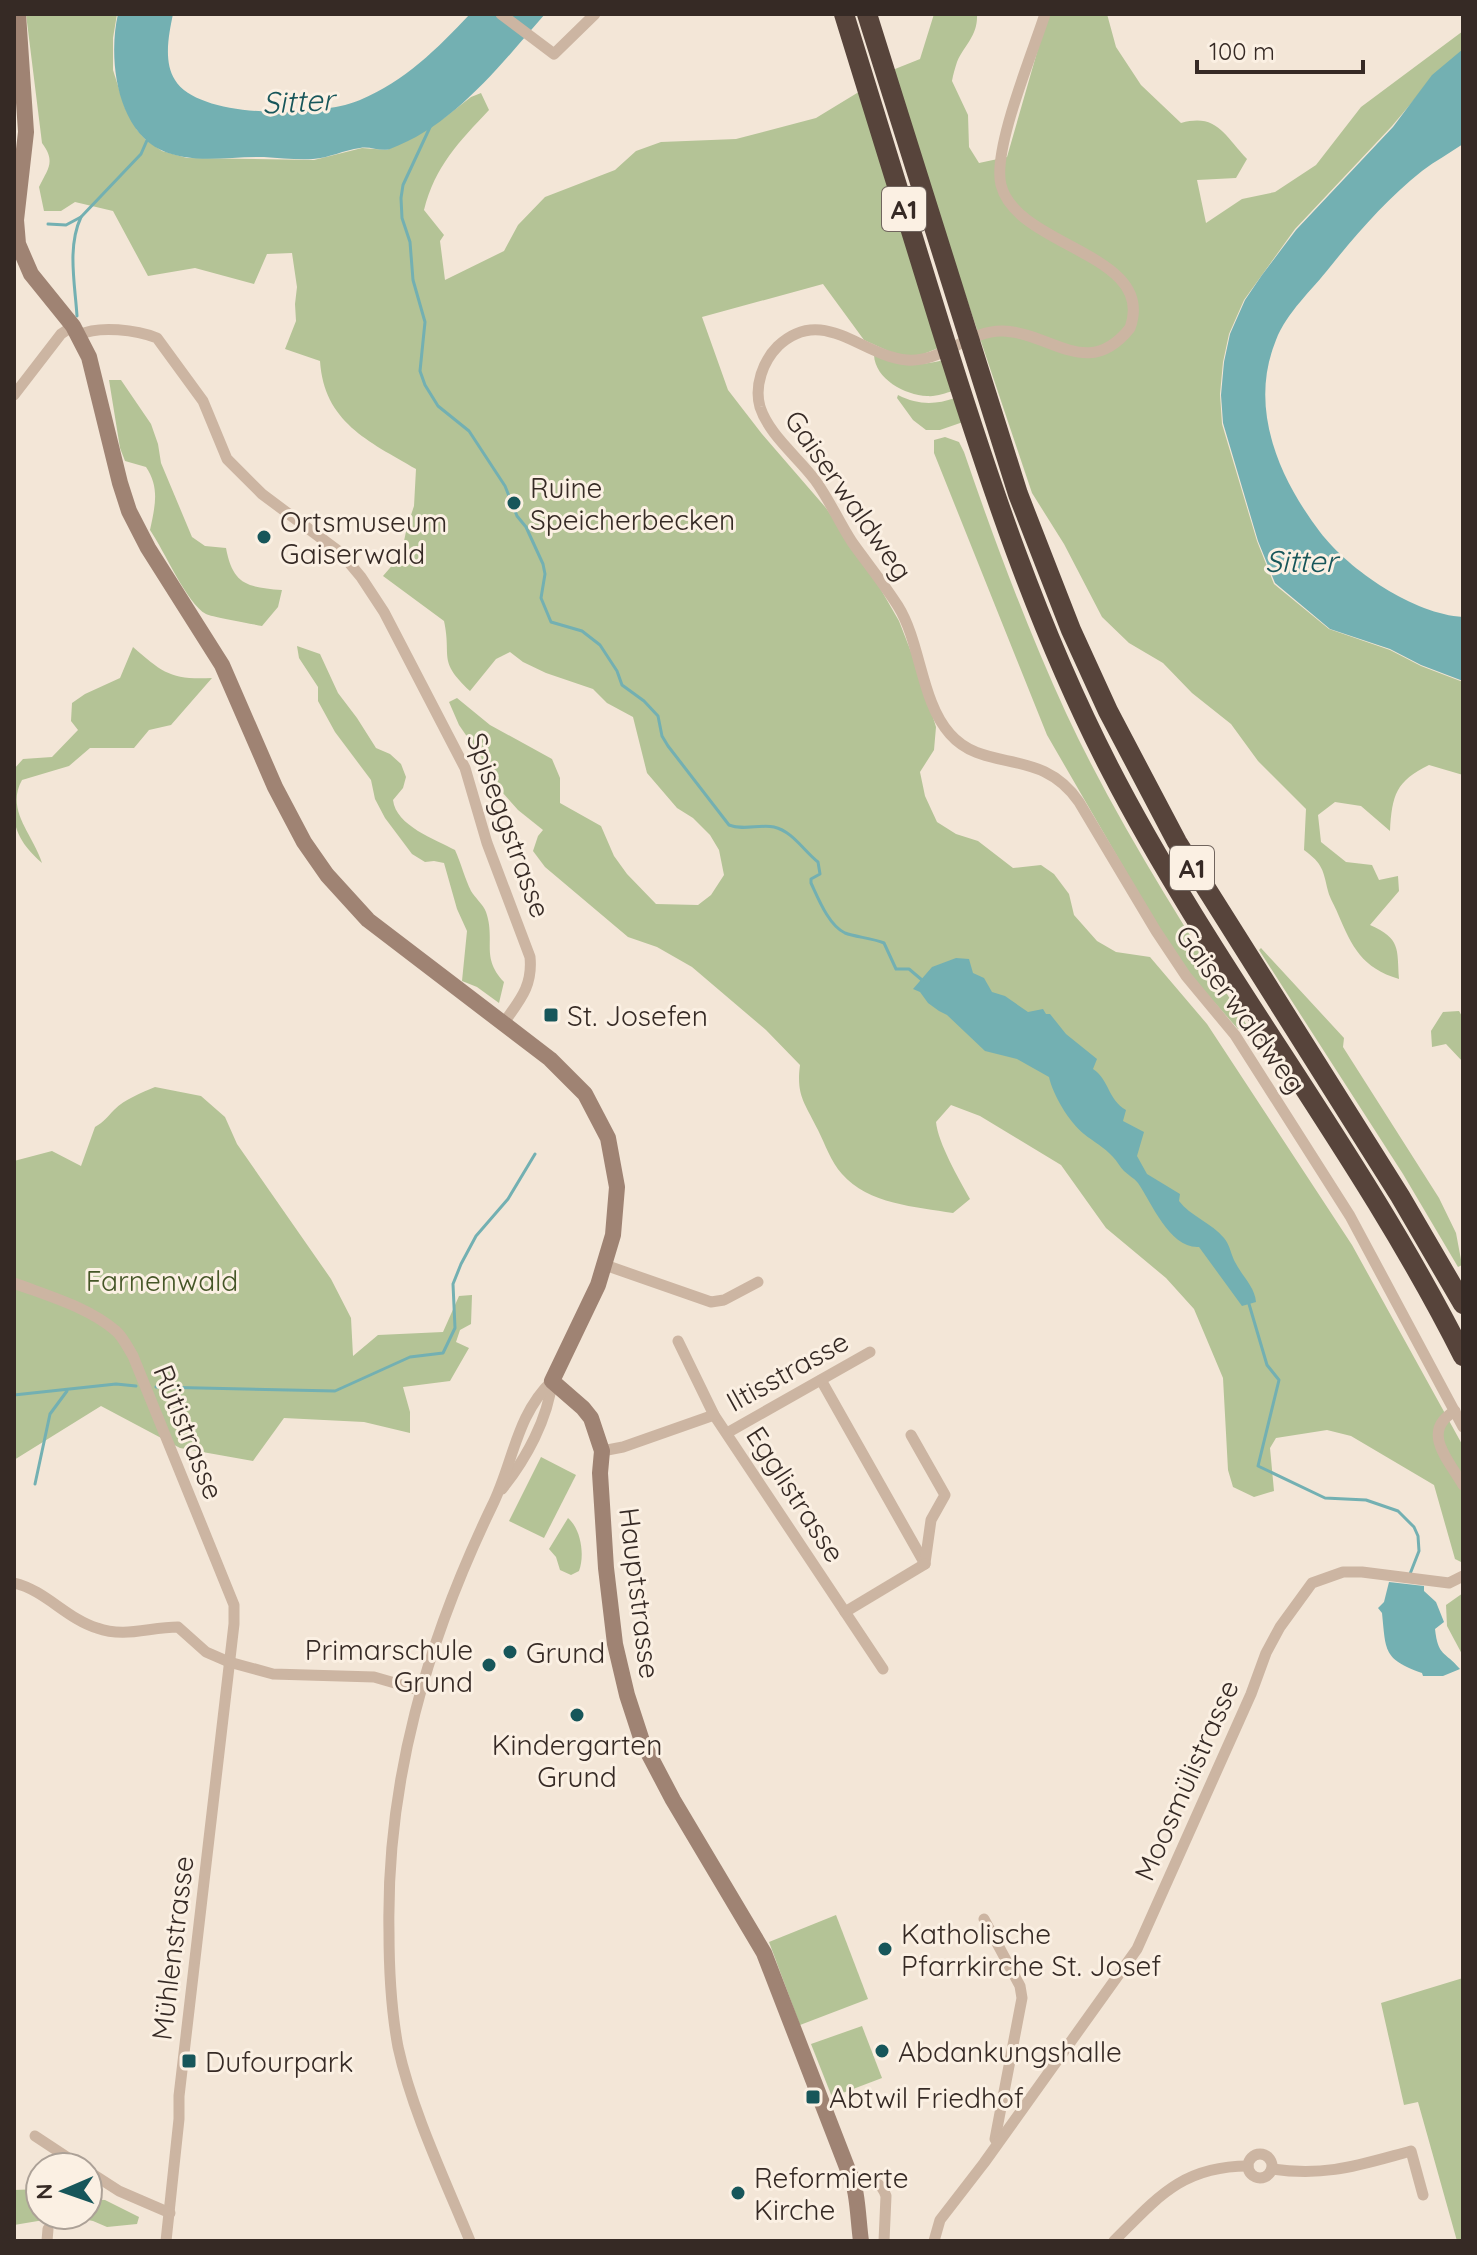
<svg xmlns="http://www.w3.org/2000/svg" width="1477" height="2255" font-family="Quicksand,sans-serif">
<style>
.green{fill:#b4c396}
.water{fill:#73b0b2}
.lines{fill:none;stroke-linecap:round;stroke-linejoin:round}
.stream{stroke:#73b0b2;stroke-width:3}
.street{stroke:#ccb5a2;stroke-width:11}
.secondary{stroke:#9f8373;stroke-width:16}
.highway{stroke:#57443b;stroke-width:20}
.poi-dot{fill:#17565a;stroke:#fbf0e3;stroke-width:3}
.labels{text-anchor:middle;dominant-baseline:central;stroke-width:6;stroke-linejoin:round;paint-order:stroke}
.shield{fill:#fbf0e3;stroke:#71655e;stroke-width:2}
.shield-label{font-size:26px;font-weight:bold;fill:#362a25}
.poi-label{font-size:28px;fill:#362a25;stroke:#fbf0e3;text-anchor:start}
.street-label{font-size:28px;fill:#362a25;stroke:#fbf0e3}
.park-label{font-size:28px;fill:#455627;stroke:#fbf0e3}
.water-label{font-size:30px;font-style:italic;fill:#17565a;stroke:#fbf0e3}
</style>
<rect width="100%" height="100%" fill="#f3e6d7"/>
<g class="green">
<path d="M26,14H117L113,38V70L125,108L137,130L146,140L162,151L187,158L314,160L362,148L387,150L444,118L471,97L481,93L489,110C459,142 435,166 424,210L444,235L440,241L445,280L504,251L518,225L545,197L615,170L636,151L661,142L736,139L816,118L862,90L941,347L921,355H897L864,340L823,284L702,317L728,390L762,434L826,508L873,576L899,621L920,675L936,727L934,750L920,772L925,796L937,822L956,834L978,841L1013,868L1041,865L1054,874L1069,894L1074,915L1097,941L1116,952L1150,957L1207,1024L1352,1245L1463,1446V1563L1455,1559L1434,1485L1351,1436L1327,1430L1276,1438L1270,1448L1274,1491L1254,1497L1233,1487L1228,1470L1223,1378L1194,1309L1166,1278L1106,1228L1061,1165L980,1116L951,1105L936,1122C938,1143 959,1179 970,1199L953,1213C916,1207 868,1204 842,1174C831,1162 825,1144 818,1130C805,1103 796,1096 800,1065L766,1030L692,967L657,947L628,937L545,867L533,851L538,836L543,830L518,810L487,775L481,757L459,725L449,702L457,698L490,725L552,759L560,778V803L601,826L614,856L627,874L656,904L698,905L711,895L724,875L719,850L710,835L693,818L677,808L647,773L633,717L607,703L593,689L546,673L523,662L510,652L496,659L470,691C437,660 452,658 444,621L383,576L401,555L407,527L414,506L416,469C368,441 324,422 320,361L285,349L296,321L295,304L297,287L292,253L267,254L254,284L195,268L148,276L113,211L75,202L61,211H44L39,187C48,168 56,162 42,143Z"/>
<path d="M934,14H977C978,36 965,44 957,62C955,68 953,75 952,81L968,115L969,147L979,163L1007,157L1048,14H1107L1116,47L1141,85L1181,123C1217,113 1224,135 1247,159L1236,178L1197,180L1206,223L1242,199L1275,192L1316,165L1361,107L1463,31V50L1424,88L1392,126L1295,229L1244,300L1229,334L1223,362L1220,394L1222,424L1257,541L1274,584L1329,629L1390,650L1421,666L1463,682V775L1429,765C1396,781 1392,795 1390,831L1361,806L1335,802L1318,815L1321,842L1346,862L1372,865L1379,880L1398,876L1399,891L1370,925C1401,939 1397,948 1399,979C1362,968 1352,947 1338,914C1335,906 1330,899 1328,891C1323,870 1323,864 1304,850L1306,809L1258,761L1231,724L1192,693L1163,663L1129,643L1102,617L1064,544L1032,493L890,71L920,59Z"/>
<path d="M874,355C901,364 915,367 944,360L953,391C945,393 936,397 927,396C905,395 875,379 874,355Z"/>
<path d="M109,380H121L151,424L158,444L161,463L192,537L205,546L226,548C233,585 247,587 282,590L278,607L262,626C253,624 211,617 206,614C187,604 164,550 150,530C155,506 160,488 146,467L125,461L120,448Z"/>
<path d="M898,395C918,405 935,405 955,398L963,422L940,430H926L913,420L897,398Z"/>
<path d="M945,437L959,442L964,452C994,540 1027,628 1066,713C1117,822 1182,923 1246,1024L1238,1029L1190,975L1161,932L1047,735L934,453V440Z"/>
<path d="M297,646L320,654L338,693L357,718L376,748L390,754L401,764L406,777L403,788L393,800C396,826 435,839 455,850C461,863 465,879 471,891C475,898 483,904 486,912C496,941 480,957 504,982L499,1003L477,987L462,981L467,931L457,909L444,863L434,861L425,862L412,854L385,818L375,799L371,780L335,732L318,701V687L299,658Z"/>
<path d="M133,647C163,673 171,680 212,678L171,725L149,730L134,748H90L69,766L22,780C5,810 33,834 42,863C6,831 14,813 14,769L23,759L52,757L78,730L71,721L72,703L85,694L120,678Z"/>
<polygon points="1261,948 1344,1038 1343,1047 1439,1198 1456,1233 1462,1265 1458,1267 1403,1174 1259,950"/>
<polygon points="1459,1011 1463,1018 1463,1062 1446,1044 1432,1047 1431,1031 1443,1012"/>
<path d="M155,1087L201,1096L225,1117L237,1144L331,1279L351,1318L353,1356L378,1335L443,1332L459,1296L472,1295L471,1324L460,1330L456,1342L469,1348L450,1381L403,1387L410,1412V1433L364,1422L284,1418L253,1461L180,1448L101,1406L14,1460V1161L52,1151L81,1166L95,1127C104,1122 107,1117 114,1110C125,1099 141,1093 155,1087Z"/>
<polygon points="541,1457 576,1475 544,1538 509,1521"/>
<path d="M568,1518C581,1529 585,1555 579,1571L571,1575L560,1570L556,1557L549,1549Z"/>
<polygon points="1463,1593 1463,1656 1447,1626 1446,1605"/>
<polygon points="836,1915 868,1999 800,2025 769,1942"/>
<polygon points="1463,1978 1463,2241 1457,2241 1418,2102 1404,2105 1381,2003"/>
<polygon points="862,2026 882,2078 832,2097 811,2044"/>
<polygon points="40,2189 40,2215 88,2215 88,2199 105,2200 139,2217 137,2224 107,2227 93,2221 68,2216 14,2225 14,2190"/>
</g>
<g class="water">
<path d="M118,14H173C169,34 163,61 175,80C199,120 321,117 360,100C405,81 437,49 470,14H545C501,64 455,125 390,149C381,152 370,146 360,148C344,150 329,158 313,159C297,160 280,158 264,157C230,156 193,165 161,150C116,128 108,57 118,14Z"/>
<path d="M1463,49V144C1450,153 1435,161 1422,171C1387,199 1358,232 1330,267C1312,290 1287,312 1276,340C1248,408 1279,478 1320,532C1350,571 1414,614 1463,617V681L1421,665L1390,649L1330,629L1275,583L1258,541L1223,423L1221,395L1224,362L1230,334L1245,300L1262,275L1296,230L1393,127L1432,75Z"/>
<path d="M956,958L969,959L973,973L984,978L992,992L1005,996L1028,1012L1043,1009L1046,1014H1050L1066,1034L1097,1059L1093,1069C1109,1079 1108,1100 1126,1110L1123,1121L1144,1132L1137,1156L1147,1174L1180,1194L1179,1201C1190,1216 1212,1223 1224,1238C1230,1245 1231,1255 1235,1262C1242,1276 1255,1287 1256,1302L1242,1306L1199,1247C1170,1249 1151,1202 1138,1183C1134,1178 1128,1175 1124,1171C1120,1167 1117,1161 1113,1157C1104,1147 1094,1142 1084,1134C1069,1122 1053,1095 1049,1077L1017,1059L985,1051L947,1015L939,1011L928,1003L920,992L913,989L932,967Z"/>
<path d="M1389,1582L1424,1586V1591L1436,1602L1444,1622L1435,1629C1438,1657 1445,1651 1460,1669L1443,1676H1423L1422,1673C1383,1659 1386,1651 1382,1613L1378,1608L1384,1602Z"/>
</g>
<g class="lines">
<g class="stream">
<path d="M431,125L403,185L401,198L402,218L410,242L413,280L425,322L420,371L425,385L438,406L469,431L505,486L517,516L526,527L543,564L545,574L541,598L551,622L582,631L600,645L617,671L622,685L644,701L658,716L662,736L668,746L729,825C744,831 759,824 774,827C792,831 804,851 818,862L820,874L811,879V883C818,898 829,926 845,933C855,937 872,938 884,943L896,969H909L922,980"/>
<polyline points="48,224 66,225 81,217"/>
<path d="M77,316C75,284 67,247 81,217L141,154L148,138"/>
<polyline points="1249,1304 1267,1365 1279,1380 1258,1466 1325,1498 1366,1500 1398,1511 1414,1527 1418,1536 1419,1551 1410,1574"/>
<polyline points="156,1387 335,1391 410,1357 443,1353 455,1328 453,1284 461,1264 476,1236 508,1199 535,1154"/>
<polyline points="14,1395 116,1384 136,1386"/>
<polyline points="35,1484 50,1414 67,1391"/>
</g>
<g class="street">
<polyline points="501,14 554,54 595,14"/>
<path d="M1045,14C1033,52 992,150 1001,185C1017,248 1157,253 1130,328C1088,381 1052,333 1003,331C968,330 942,363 907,360C861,356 823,304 778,346C763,361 754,386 760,407C769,435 798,457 815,480C829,499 839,522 852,542C867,563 884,584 898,606C921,643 921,702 950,734C985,774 1041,746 1079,802L1156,931L1186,976L1235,1035L1350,1216L1463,1427"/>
<path d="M79,335C99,325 137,330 157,338L203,401L227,459L262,494L341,553L361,577L384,612L465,768L487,843L530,957C533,987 519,1001 503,1024"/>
<polyline points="14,395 61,334 73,326"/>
<polyline points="605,1265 711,1302 724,1300 758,1282"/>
<path d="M14,1283C48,1296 88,1307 116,1331C123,1337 128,1348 133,1356L234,1605V1624L179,2096V2119L166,2241"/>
<polyline points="678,1341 714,1415 883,1669"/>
<polyline points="821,1380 925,1564"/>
<path d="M1455,1411C1420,1431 1448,1459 1463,1485"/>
<polyline points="727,1433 870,1352"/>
<polyline points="911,1435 945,1495 931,1520 925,1563"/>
<polyline points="602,1451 623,1447 714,1415"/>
<path d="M502,1489C526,1459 548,1419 552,1381"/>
<path d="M14,1583C45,1590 67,1619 97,1628C125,1638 149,1627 178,1627L206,1652L229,1662L273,1674L374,1677L419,1690"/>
<polyline points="845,1612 925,1564"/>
<polyline points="984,1919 1020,1986 1022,1998 995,2139 998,2142"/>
<polyline points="35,2136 82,2167"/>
<circle cx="1260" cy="2166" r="12"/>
<path d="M1272,2169C1326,2177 1359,2165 1411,2151L1423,2195"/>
<polyline points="88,2171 119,2191 170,2213"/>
<path d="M854,2181C869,2180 881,2180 886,2196L884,2241"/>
<polyline points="47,2241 48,2229"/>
<path d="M470,2241C445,2180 412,2111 398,2047C391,2009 389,1971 389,1932C386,1781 427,1641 492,1506C513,1464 516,1415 552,1381"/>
<polyline points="934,2241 940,2220 984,2163 1137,1949 1251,1694 1266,1653 1280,1627 1312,1583 1343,1572 1362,1572 1449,1583 1463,1576"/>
<path d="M1114,2241C1157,2198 1182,2166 1248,2166"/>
</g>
<path class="secondary" d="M18,14L26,132L16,220L18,244L31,274L73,326L89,357L120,483L129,511L148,548L222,665L275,787L304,842L327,875L368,920L550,1059L585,1094L608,1138L617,1187L613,1235L598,1285L552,1381L583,1408L591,1418L602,1451L600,1473L606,1568L615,1644L627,1695L642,1741L673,1800L764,1953L848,2170C858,2186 858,2221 861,2241"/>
<g class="highway">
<path d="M844,14C876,119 909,223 941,328C988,478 1037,627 1109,767C1214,971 1360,1151 1463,1356"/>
<polyline points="867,14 1018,494 1071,630 1108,711 1177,842 1400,1196 1463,1304"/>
</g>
</g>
<g class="poi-dot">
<circle cx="514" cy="503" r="8"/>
<circle cx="264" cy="537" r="8"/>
<rect x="543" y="1007" width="16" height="16" rx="4"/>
<circle cx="510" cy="1652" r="8"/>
<circle cx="489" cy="1665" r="8"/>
<circle cx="577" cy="1715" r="8"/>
<circle cx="885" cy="1949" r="8"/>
<circle cx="882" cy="2051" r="8"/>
<rect x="181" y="2053" width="16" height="16" rx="4"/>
<rect x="805" y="2089" width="16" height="16" rx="4"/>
<circle cx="738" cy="2193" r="8"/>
</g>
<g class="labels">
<g class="shield">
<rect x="882" y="187" width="44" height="44" rx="6"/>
<rect x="1170" y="846" width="44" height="44" rx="6"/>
</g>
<g class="shield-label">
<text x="904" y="209">A1</text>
<text x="1192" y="868">A1</text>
</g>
<g class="poi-label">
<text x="530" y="487">Ruine<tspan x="530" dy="32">Speicherbecken</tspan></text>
<text x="280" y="521">Ortsmuseum<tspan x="280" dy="32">Gaiserwald</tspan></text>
<text x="567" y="1015">St. Josefen</text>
<text x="473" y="1649" text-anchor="end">Primarschule<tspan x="473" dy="32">Grund</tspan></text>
<text x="526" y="1652">Grund</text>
<text x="577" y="1744" text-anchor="middle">Kindergarten<tspan x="577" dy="32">Grund</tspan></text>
<text x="901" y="1933">Katholische<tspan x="901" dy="32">Pfarrkirche St. Josef</tspan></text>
<text x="898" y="2051">Abdankungshalle</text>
<text x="205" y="2061">Dufourpark</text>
<text x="829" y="2097">Abtwil Friedhof</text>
<text x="754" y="2177">Reformierte<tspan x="754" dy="32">Kirche</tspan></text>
</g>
<g class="street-label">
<text transform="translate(849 495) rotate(55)">Gaiserwaldweg</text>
<text transform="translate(509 825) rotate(70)">Spiseggstrasse</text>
<text transform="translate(1241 1009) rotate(54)">Gaiserwaldweg</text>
<text transform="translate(787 1371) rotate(-29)">Iltisstrasse</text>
<text transform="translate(189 1432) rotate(68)">Rütistrasse</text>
<text transform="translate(796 1494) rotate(57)">Egglistrasse</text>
<text transform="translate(640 1593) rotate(83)">Hauptstrasse</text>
<text transform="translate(1186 1780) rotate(-66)">Moosmülistrasse</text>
<text transform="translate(172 1948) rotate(-83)">Mühlenstrasse</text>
</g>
<g class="park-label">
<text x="162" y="1280">Farnenwald</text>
</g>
<g class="water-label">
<text transform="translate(298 101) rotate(-3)">Sitter</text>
<text x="1301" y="561">Sitter</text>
</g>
</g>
<rect width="1477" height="2255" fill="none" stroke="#362a25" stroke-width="32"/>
<g transform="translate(64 2191) rotate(268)"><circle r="38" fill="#fbf0e3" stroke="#aca197" stroke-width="2"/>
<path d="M0-6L14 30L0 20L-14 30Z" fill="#17565a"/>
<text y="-12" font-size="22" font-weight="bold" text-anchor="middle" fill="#362a25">N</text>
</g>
<path d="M1197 60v12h166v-12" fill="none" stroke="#362a25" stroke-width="4"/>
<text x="1209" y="60" font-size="24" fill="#362a25" stroke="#fbf0e3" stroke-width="6" paint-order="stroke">100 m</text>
</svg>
